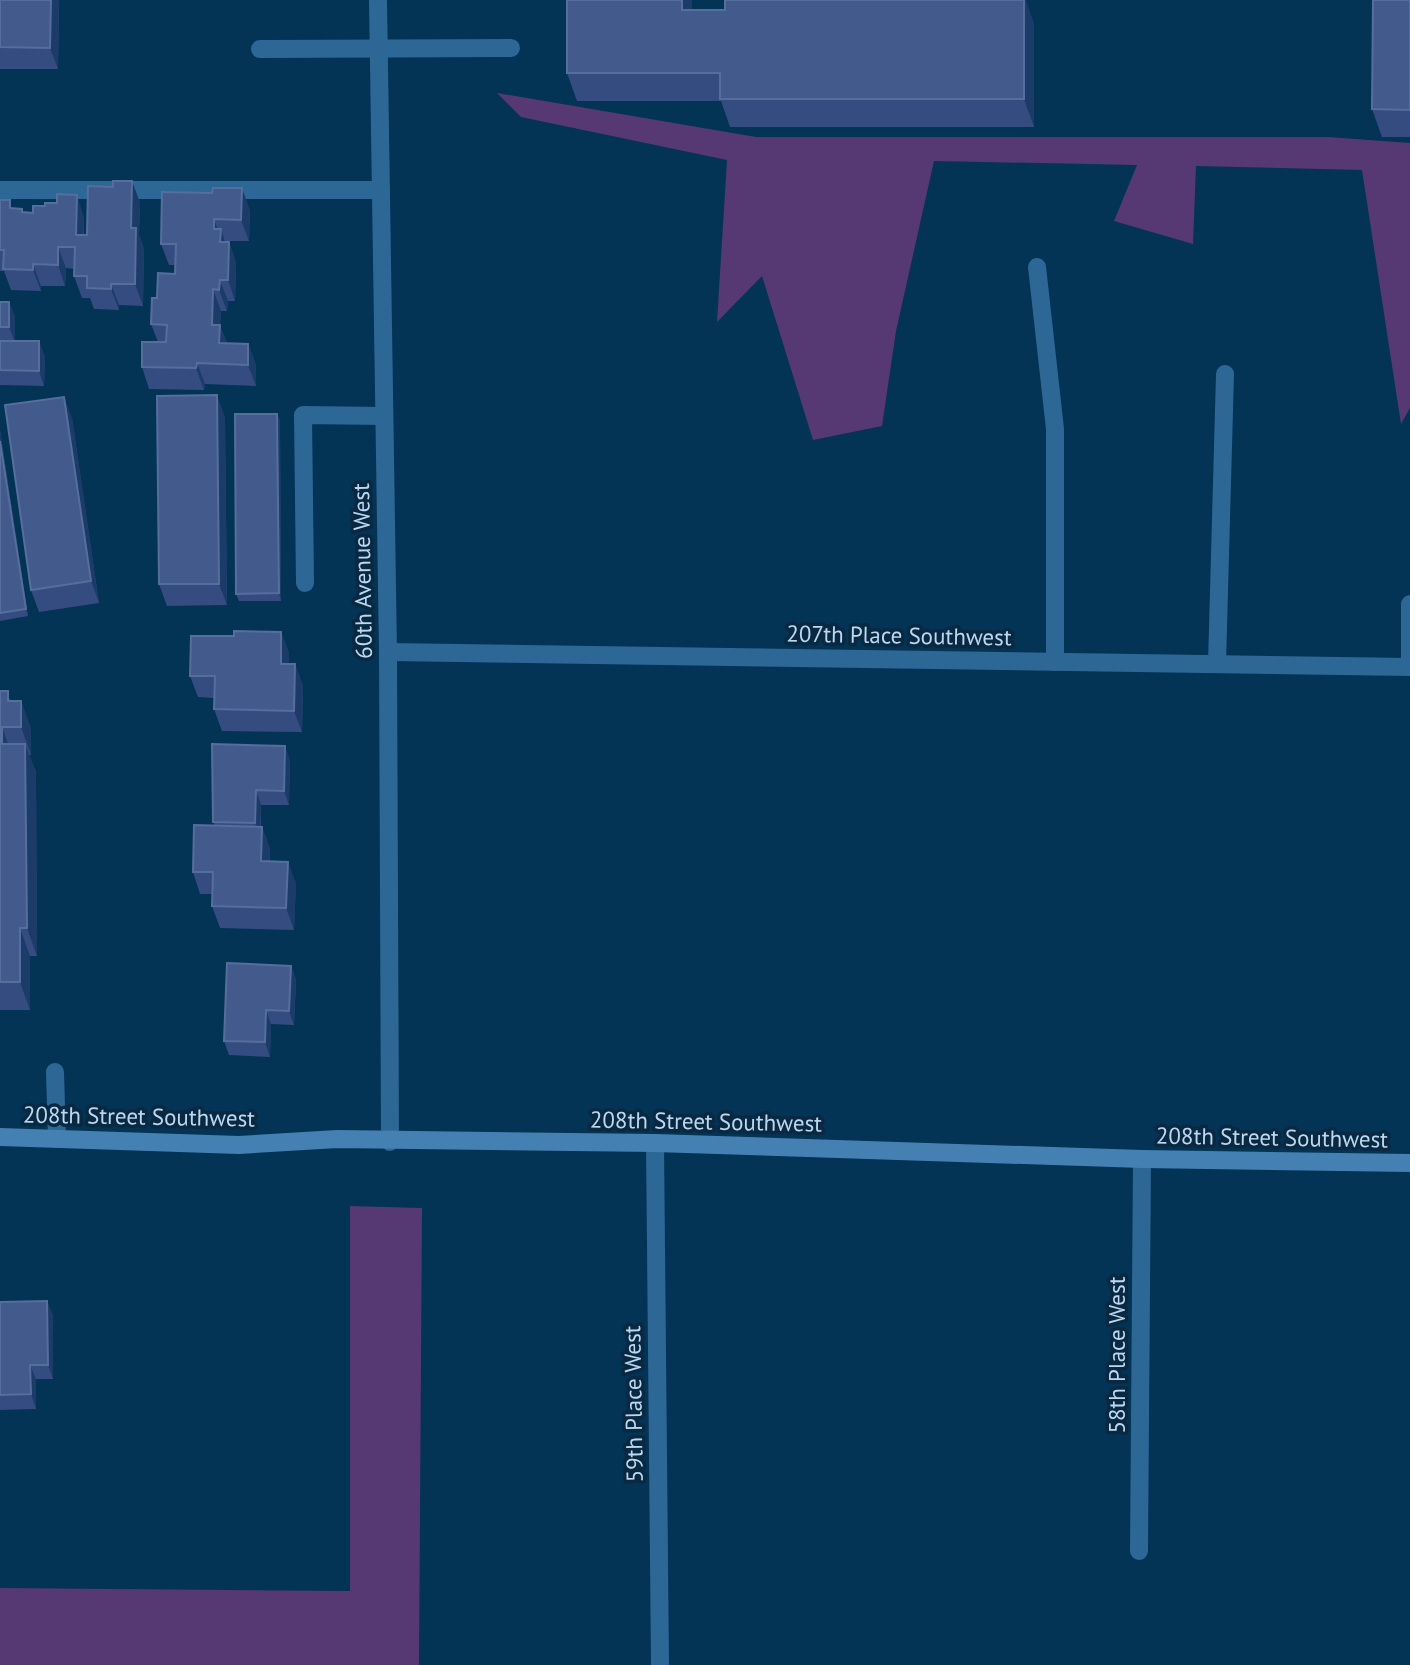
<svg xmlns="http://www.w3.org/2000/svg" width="1410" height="1665" font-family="'PT Sans',sans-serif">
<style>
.green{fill:#563972}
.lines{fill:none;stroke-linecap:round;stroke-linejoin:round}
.lane{stroke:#2d6796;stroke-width:18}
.street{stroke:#2d6796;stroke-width:18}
.secondary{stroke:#4480b2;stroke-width:18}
.wall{fill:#354c80}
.shaded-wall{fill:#1b3b69}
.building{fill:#435b8c;stroke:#566e9c;stroke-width:2}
.labels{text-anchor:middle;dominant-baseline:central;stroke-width:7;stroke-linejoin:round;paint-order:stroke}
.street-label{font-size:23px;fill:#bbd8f3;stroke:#0a2941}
</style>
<rect width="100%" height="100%" fill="#033355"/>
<g class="green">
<polygon points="497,93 756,137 1328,137 1410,143 1410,408 1401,424 1362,170 1196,166 1193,244 1114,221 1137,165 934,161 896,331 882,426 813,440 762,276 717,322 727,160 521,117"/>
<polygon points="350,1206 422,1208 419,1665 0,1665 0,1588 350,1591"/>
</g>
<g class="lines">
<g class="lane">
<polyline points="260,49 511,48"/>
<polyline points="0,190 381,190"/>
<polyline points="1037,267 1055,429 1055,662"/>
<polyline points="305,583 303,415 384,416"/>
<polyline points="1217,664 1225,374"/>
<polyline points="1410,667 1410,604"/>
<polyline points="55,1072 57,1139"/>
</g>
<g class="street">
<polyline points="378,0 388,652 390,1142"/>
<polyline points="388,652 1410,667"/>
<polyline points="655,1143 660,1665"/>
<polyline points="1139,1551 1142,1159"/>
</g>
<polyline class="secondary" points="0,1137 239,1145 337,1139 655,1143 1142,1159 1410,1163"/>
</g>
<g class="wall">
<polygon points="0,0 59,0 58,69 0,69"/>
<polygon points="692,0 692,10 1034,23 1034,127 730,127 721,101 577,101 567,73"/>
<polygon points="1410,0 1410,137 1382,137 1372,109"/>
<polygon points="132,181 140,203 139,235 144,249 143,306 119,305 119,310 94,309 90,298 82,298 74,276 75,269 66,268 65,286 41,286 41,291 11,290 4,271 0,271 0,200 13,208 23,213 84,217 84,235 87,235 113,187"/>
<polygon points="212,193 250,210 249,241 225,241 225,242 229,242 236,263 235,301 228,301 227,311 221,311 220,326 227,343 248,344 256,365 256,386 205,384 204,390 149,389 142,367 158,342 151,324 157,298 175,274 176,265 169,265 161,244"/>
<polygon points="0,302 15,316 15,341 45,356 44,386 0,385"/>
<polygon points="277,414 280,421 281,601 239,601 236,594"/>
<polygon points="225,417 227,605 167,606 159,584"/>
<polygon points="72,418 99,603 39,612 31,590"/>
<polygon points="0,430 28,616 0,621"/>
<polygon points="281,632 289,653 289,664 295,664 303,686 302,732 222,731 214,709 214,698 198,697 190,676 234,636"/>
<polygon points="0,691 12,701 21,701 31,729 31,755 29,755 36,772 37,956 30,956 30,1010 0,1010"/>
<polygon points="285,746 290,761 289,805 261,805 261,827 262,827 270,849 270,861 296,883 294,930 220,928 212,906 212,894 200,894 193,872 215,825 213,822"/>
<polygon points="291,966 296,980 294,1025 271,1024 270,1057 229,1055 224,1041"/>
<polygon points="47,1301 53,1316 53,1379 36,1379 36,1409 0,1410 0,1302"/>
</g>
<g class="shaded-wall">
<polygon points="51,0 59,0 58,69 50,48"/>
<polygon points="682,0 692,0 692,38 682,10"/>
<polygon points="1024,0 1026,0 1034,23 1034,127 1024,99"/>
<polygon points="132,181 140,203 139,235 144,249 143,306 135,284 131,228"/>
<polygon points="242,188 250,210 249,241 241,220"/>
<polygon points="77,195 84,217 83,256 76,235"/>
<polygon points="214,219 220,236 221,229 228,251 229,242 236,263 235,301 228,280 214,229"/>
<polygon points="58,247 66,268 65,286 58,265"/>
<polygon points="33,264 41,286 41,291 33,270"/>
<polygon points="220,280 228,301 227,311 219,290"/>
<polygon points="111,284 119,305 119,310 111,289"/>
<polygon points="213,289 221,311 220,326 228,347 227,365 212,325"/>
<polygon points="9,302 15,316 15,342 9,327"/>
<polygon points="39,341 45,356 44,386 39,371"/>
<polygon points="248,344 256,365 256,386 248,365"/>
<polygon points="197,363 205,384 204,390 196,368"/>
<polygon points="217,395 225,417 227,605 219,584"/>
<polygon points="64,397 72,418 99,603 91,581"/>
<polygon points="277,414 280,421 281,601 279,593"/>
<polygon points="0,430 28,616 26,609 0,441"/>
<polygon points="281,632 289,653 289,686 281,664"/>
<polygon points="295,664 303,686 302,732 294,711"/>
<polygon points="21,701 31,729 31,755 21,727"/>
<polygon points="2,727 12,755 2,744"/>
<polygon points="25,744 36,772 37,956 27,928"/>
<polygon points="285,746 290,761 289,805 284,791"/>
<polygon points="256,790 261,805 260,838 255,823"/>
<polygon points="262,827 270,849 269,883 261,861"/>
<polygon points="288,862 296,883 294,930 286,908"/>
<polygon points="20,928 30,956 30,1010 20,982"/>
<polygon points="291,966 296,980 294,1025 289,1011"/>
<polygon points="266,1010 271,1024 270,1057 265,1042"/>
<polygon points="47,1301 53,1316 53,1379 48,1365"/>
<polygon points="30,1365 36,1379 36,1409 31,1394"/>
</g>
<g class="building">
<polygon points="0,0 51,0 50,48 0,47"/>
<polygon points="567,0 682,0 682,10 725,10 725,0 1024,0 1024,99 720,99 720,73 567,73"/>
<polygon points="1373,0 1410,0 1410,110 1372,109"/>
<polygon points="113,181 132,181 131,228 136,228 135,284 111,284 111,289 87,288 87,276 74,276 75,247 58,247 58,265 33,264 33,270 3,269 4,250 0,250 0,200 10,200 10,208 22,209 22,212 33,213 33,206 45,206 45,203 57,203 57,194 77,195 76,235 87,235 88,186 113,187"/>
<polygon points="213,188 242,188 241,220 214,219 214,229 221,229 220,242 229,242 228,280 220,280 219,290 213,289 212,325 220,325 219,343 248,344 248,365 197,363 196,368 142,367 142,342 166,342 167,325 151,324 152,298 157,298 158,273 175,274 176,244 161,244 162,192 212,193"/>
<rect x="0" y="302" width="9" height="25"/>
<polygon points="0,341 39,341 39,371 0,370"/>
<polygon points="217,395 219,584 159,584 157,396"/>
<polygon points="64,397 91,581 31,590 5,405"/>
<polygon points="235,414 277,414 279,593 236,594"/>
<polygon points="0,441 26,609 0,613"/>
<polygon points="234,631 281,632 281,664 295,664 294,711 214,709 215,676 190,676 191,636 234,636"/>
<polygon points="0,691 8,691 8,701 21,701 21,727 2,727 2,744 25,744 27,928 20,928 20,982 0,982"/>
<polygon points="212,744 285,746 284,791 256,790 255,823 213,822"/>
<polygon points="194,825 262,827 261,861 288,862 286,908 212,906 213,872 193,872"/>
<polygon points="227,963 291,966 289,1011 266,1010 265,1042 224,1041"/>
<polygon points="47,1301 48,1365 30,1365 31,1394 0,1395 0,1302"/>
</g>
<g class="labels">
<g class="street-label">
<text transform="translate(362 571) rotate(-91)">60th Avenue West</text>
<text transform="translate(899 635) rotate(1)">207th Place Southwest</text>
<text transform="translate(139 1116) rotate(1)">208th Street Southwest</text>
<text transform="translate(706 1121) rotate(1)">208th Street Southwest</text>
<text transform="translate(1272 1137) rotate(1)">208th Street Southwest</text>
<text transform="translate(1116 1355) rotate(-90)">58th Place West</text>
<text transform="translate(633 1404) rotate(-91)">59th Place West</text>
</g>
</g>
</svg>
